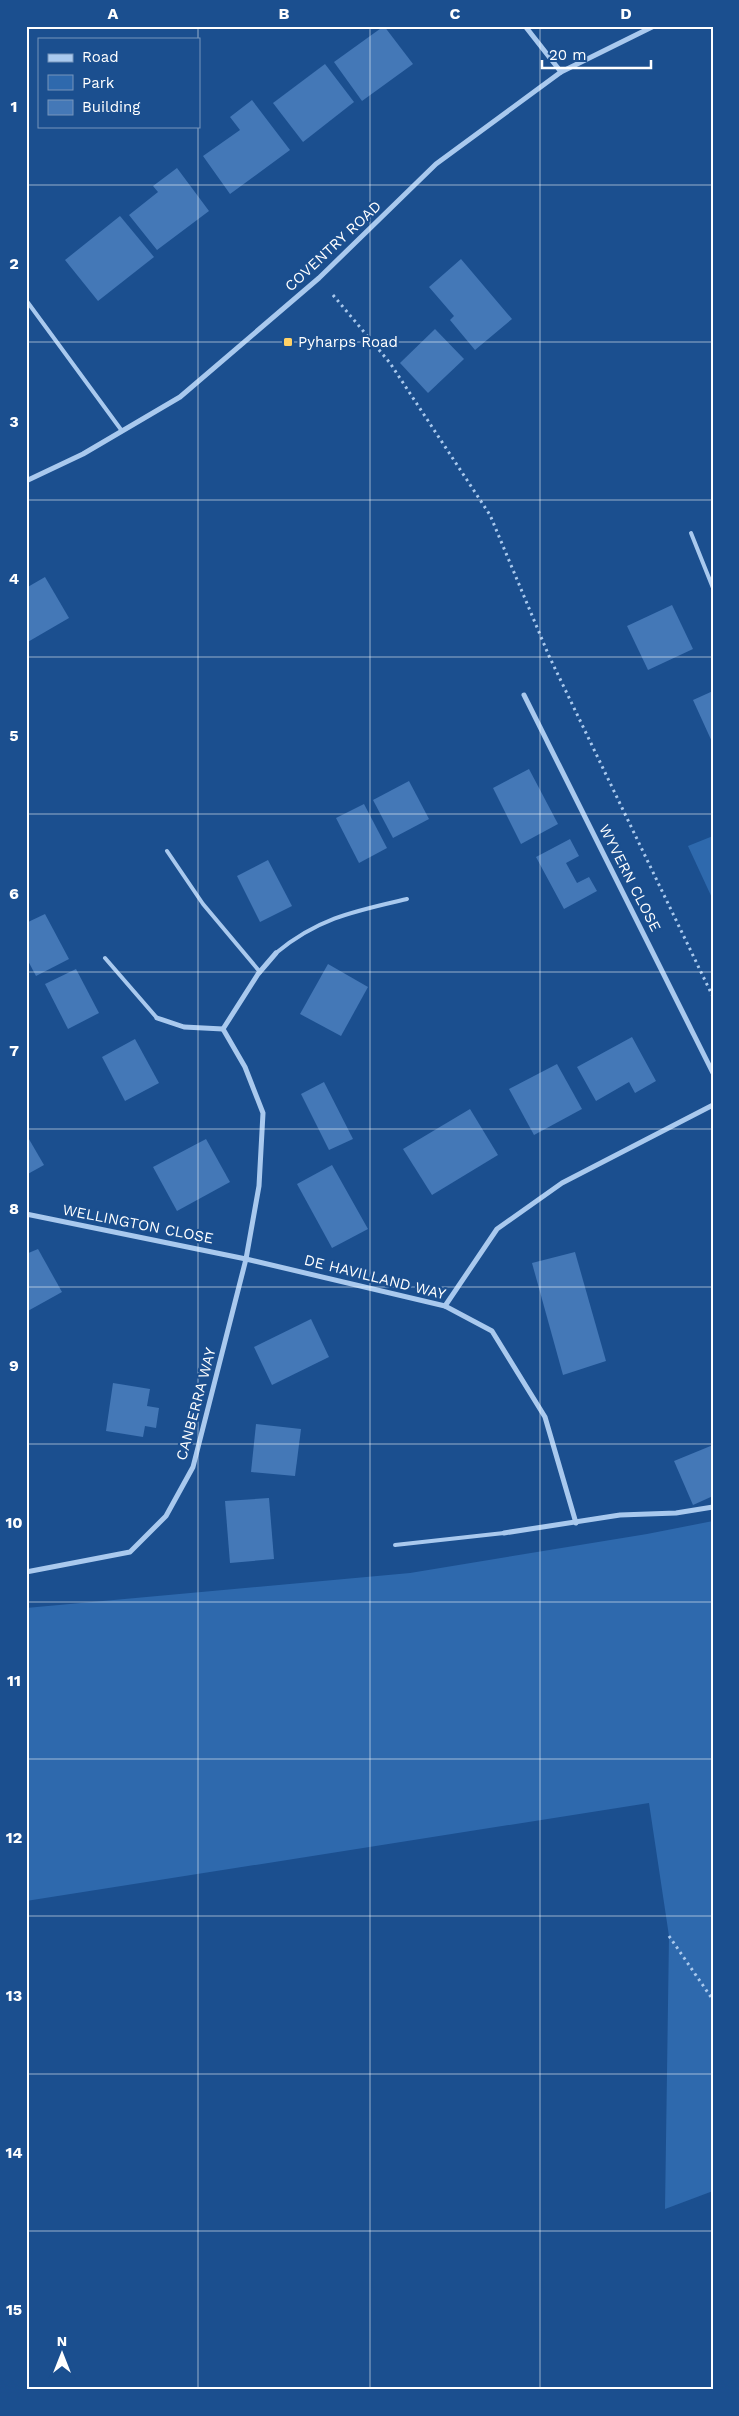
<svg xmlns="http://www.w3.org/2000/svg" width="739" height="2416" font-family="'Work Sans',sans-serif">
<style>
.green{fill:#2e69ad}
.building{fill:#4478b7}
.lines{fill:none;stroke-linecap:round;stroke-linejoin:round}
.path{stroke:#a9c9ee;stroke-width:3;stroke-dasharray:2.5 4;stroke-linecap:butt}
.lane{stroke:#a9c9ee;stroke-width:4}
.street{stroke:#a9c9ee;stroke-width:5}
.grid{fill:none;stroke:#fff;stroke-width:1;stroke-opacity:0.55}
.poi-dot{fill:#ffd166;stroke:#1b4f8f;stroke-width:2}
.labels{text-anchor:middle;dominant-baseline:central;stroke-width:4.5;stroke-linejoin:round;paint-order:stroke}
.street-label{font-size:15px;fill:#fff;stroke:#1b4f8f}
.poi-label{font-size:15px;fill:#fff;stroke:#1b4f8f;text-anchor:start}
.neatline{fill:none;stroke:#fff;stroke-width:2}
.grid-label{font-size:16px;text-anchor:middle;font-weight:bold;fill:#fff}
</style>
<rect width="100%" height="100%" fill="#1b4f8f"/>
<g class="green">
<polygon points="713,836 713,900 688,846"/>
<polygon points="713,1521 713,2191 665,2209 669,1936 649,1803 26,1901 26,1608 410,1573 647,1534"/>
</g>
<g class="building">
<polygon points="384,26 413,64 362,101 334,62"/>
<polygon points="325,64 354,102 303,142 273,103"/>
<polygon points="252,100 290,150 230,194 203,156 240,130 230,117"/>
<polygon points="177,168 209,211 157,250 129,215 158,192 153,186"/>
<polygon points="120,216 154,257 98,301 65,260"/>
<polygon points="461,259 512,319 475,350 450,320 454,316 429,287"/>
<polygon points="435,329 464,359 428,393 400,363"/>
<polygon points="45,577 69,618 26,643 26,588"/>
<polygon points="672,605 693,649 648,670 627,626"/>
<polygon points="713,691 713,744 693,700"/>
<polygon points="529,769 558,824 521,844 493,788"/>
<polygon points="409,781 429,819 393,838 373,800"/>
<polygon points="364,804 387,848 359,863 336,818"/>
<polygon points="570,839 579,856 566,863 577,883 589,877 597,891 564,909 536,857"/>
<polygon points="268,860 292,906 260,922 237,876"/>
<polygon points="45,914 69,959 36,976 26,957 26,923"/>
<polygon points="328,964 368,987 341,1036 300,1014"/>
<polygon points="76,969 99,1013 68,1029 45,984"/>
<polygon points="632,1037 656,1081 635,1093 629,1082 596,1101 577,1067"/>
<polygon points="135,1039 159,1083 125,1101 102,1057"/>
<polygon points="557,1064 582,1109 534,1135 509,1089"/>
<polygon points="324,1082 353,1139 329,1150 301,1094"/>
<polygon points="470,1109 498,1155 432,1195 403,1149"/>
<polygon points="26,1134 44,1165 26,1175"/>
<polygon points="206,1139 230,1182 177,1211 153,1167"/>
<polygon points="332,1165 368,1229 332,1248 297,1184"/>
<polygon points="38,1249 62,1292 26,1312 26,1254"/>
<polygon points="575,1252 606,1361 563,1375 532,1263"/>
<polygon points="311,1319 329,1357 272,1385 254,1347"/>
<polygon points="113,1383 150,1389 147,1406 159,1408 156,1428 145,1426 143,1437 106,1431"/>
<polygon points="256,1424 301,1429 295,1476 251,1472"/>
<polygon points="713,1445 713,1496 693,1505 674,1461"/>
<polygon points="269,1498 274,1559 230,1563 225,1501"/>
</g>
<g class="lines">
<g class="path">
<polyline points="333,295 390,363 490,515 549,656 713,997"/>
<polyline points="669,1936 713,2000"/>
</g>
<g class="lane">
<polyline points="26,300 122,431"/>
<polyline points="691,533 713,588"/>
<polyline points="167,851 203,904 260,972"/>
<path d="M276,953C318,918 355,911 407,899"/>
<polyline points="105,958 157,1018"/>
<polyline points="395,1545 504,1533"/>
</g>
<g class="street">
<polyline points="525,26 561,72"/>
<polyline points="26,481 83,454 180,397 319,278 436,164 561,72 654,26"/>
<polyline points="524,695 713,1073"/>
<polyline points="157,1018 184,1027 223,1029"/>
<polyline points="223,1029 258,974 276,953"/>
<polyline points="26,1214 246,1259 445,1306 492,1331 545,1417 576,1523"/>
<polyline points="445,1306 497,1229 562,1183 713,1105"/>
<polyline points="504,1533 620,1515 676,1513 713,1507"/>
<polyline points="26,1572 130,1552 166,1516 193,1467 246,1259 259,1186 263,1113 245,1067 223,1029"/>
</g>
</g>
<path class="grid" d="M198,26V39M370,26V2390M540,26V2390M198,126V2390M26,185H713M26,342H713M26,500H713M26,657H713M26,814H713M26,972H713M26,1129H713M26,1287H713M26,1444H713M26,1602H713M26,1759H713M26,1916H713M26,2074H713M26,2231H713"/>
<rect class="poi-dot" x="283" y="337" width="10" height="10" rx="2.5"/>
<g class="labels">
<g class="street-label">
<text transform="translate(333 246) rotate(-43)">COVENTRY ROAD</text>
<text transform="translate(630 878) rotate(63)">WYVERN CLOSE</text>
<text transform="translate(138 1224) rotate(11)">WELLINGTON CLOSE</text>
<text transform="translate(375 1277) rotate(14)">DE HAVILLAND WAY</text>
<text transform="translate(196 1404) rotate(-75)">CANBERRA WAY</text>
</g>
<g class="poi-label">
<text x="298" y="342">Pyharps Road</text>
</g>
</g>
<rect width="739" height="2416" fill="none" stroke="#1b4f8f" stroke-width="55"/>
<rect x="38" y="38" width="162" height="90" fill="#1b4f8f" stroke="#7695bc"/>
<rect x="48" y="54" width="25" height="8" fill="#a9c9ee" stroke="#7695bc"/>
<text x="82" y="62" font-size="15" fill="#ffffff">Road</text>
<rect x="48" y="75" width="25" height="15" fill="#2e69ad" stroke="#7695bc"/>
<text x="82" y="88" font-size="15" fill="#ffffff">Park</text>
<rect x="48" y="100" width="25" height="15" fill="#4478b7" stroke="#7695bc"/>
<text x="82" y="112" font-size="15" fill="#ffffff">Building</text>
<g transform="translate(62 2354)" stroke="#1b4f8f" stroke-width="4" paint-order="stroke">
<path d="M0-4L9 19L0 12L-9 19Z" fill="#ffffff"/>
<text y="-8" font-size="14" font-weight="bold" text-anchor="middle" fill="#ffffff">N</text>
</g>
<path d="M542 60v8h109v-8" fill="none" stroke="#ffffff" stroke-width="2.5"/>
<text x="549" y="60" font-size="15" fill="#ffffff" stroke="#1b4f8f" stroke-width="4" paint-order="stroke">20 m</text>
<rect x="28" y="28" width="684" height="2360" class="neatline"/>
<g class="grid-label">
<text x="113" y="19">A</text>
<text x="284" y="19">B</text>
<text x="455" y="19">C</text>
<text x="626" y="19">D</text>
<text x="14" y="112">1</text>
<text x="14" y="269">2</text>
<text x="14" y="427">3</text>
<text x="14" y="584">4</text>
<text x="14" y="741">5</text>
<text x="14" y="899">6</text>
<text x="14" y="1056">7</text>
<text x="14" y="1214">8</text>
<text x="14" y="1371">9</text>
<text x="14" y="1528">10</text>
<text x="14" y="1686">11</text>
<text x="14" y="1843">12</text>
<text x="14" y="2001">13</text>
<text x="14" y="2158">14</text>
<text x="14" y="2315">15</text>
</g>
</svg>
